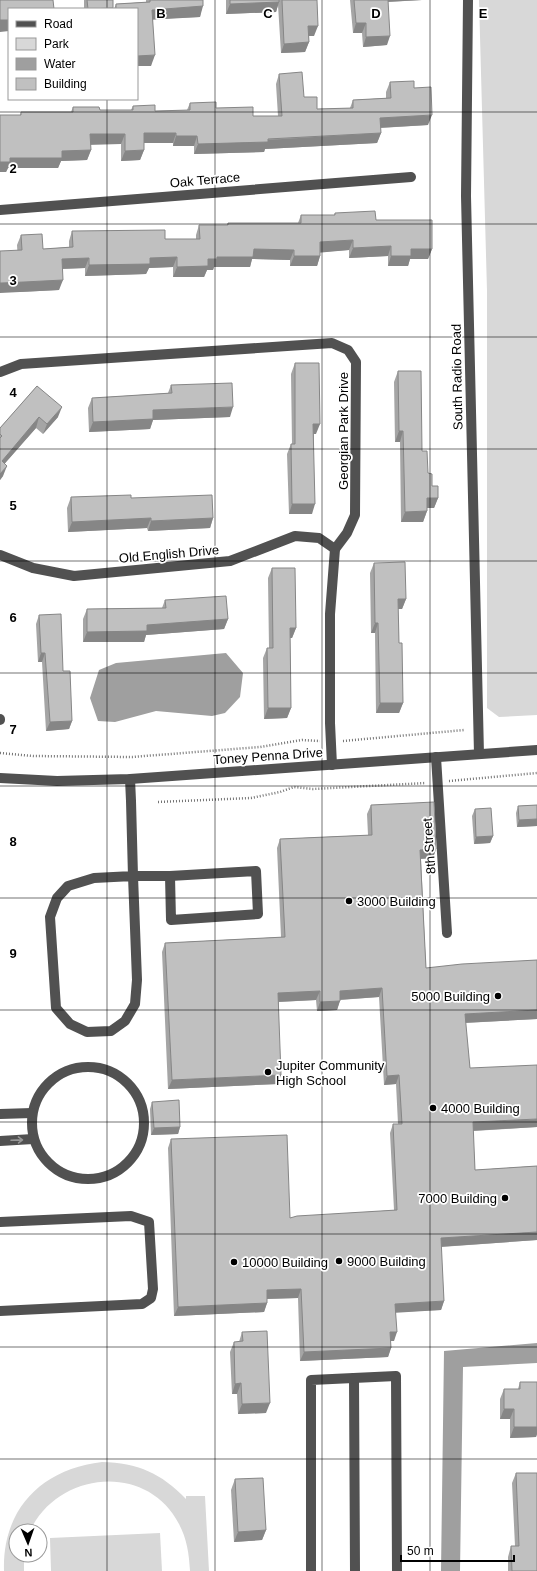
<svg xmlns="http://www.w3.org/2000/svg" width="537" height="1571" font-family="Arial,sans-serif">
<style>
.green{fill:#d8d8d8}
.water{fill:#9f9f9f}
.lines{fill:none;stroke-linecap:round;stroke-linejoin:round}
.path{stroke:#737373;stroke-width:2.5;stroke-dasharray:1 2;stroke-linecap:butt}
.minor{stroke:#515151;stroke-width:10}
.wall{fill:#a5a5a5}
.shaded-wall{fill:#868686}
.building{fill:#c0c0c0;stroke:#868686}
.oneway{stroke:#979797}
.grid{fill:none;stroke:#000;stroke-width:1;stroke-opacity:0.55}
.poi-dot{fill:#000;stroke:#fff;stroke-width:1.5}
.labels{text-anchor:middle;dominant-baseline:central;stroke-width:3.5;stroke-linejoin:round;paint-order:stroke}
.street-label{font-size:13px;fill:#000;stroke:#fff}
.poi-label{font-size:13px;fill:#000;stroke:#fff;text-anchor:start}
.grid-label{font-size:13px;text-anchor:middle;font-weight:bold;fill:#000;stroke:#fff;stroke-width:3.5;stroke-linejoin:round;paint-order:stroke}
</style>
<rect width="100%" height="100%" fill="#fff"/>
<g class="green">
<polygon points="479,0 537,0 537,715 499,717 487,708 487,291"/>
<path d="M102,1462C138,1463 161,1473 186,1499V1496H205L209,1571H190C189,1554 187,1539 179,1524C147,1462 58,1471 30,1531H16V1555H24V1571H4C2,1509 42,1469 102,1462Z"/>
<polygon points="160,1533 162,1571 51,1571 50,1538"/>
</g>
<g class="water">
<polygon points="226,653 243,673 240,697 225,713 212,716 156,711 115,722 98,721 90,698 99,670 116,663"/>
<polygon points="537,1343 537,1363 463,1367 460,1571 441,1571 444,1351"/>
</g>
<g class="lines">
<g class="path">
<polyline points="343,741 464,730"/>
<polyline points="0,753 33,756 132,757 260,747 302,740 320,741"/>
<polyline points="449,781 537,773"/>
<polyline points="158,802 251,798 280,792 294,787 313,789 426,783"/>
</g>
<g class="minor">
<polyline points="468,0 466,196 479,754"/>
<polyline points="0,210 411,177"/>
<polyline points="0,372 21,364 332,343 348,350 356,362 355,515 347,533 335,549 330,614 330,723 332,765"/>
<polyline points="0,555 33,568 74,576 230,561 295,536 319,538 335,549"/>
<polyline points="0,719 0,720"/>
<polyline points="436,757 447,933"/>
<polyline points="0,778 57,781 130,779 537,750"/>
<polyline points="130,779 131,801 133,876 137,980 135,1004 125,1021 111,1031 87,1032 70,1024 56,1008 50,917 57,898 68,886 94,878 133,876 170,876 256,871 258,914 171,920 170,876"/>
<circle cx="88" cy="1123" r="56"/>
<polyline points="0,1114 32,1113"/>
<polyline points="0,1141 33,1139"/>
<polyline points="0,1222 131,1216 149,1222 153,1289 151,1298 142,1304 0,1311"/>
<polyline points="354,1378 355,1571"/>
<polyline points="311,1571 311,1380 396,1376 397,1571"/>
</g>
</g>
<g class="wall">
<polygon points="84,0 113,0 113,9 76,9 84,8"/>
<polygon points="146,0 203,0 200,17 153,19 151,66 137,66 137,9 114,9 116,4 146,2"/>
<polygon points="226,0 317,0 314,36 309,36 309,42 305,52 281,53 278,5 276,12 226,14"/>
<polygon points="350,0 422,0 388,2 387,45 363,47 362,33 353,33"/>
<polygon points="279,74 317,109 350,108 353,100 386,98 386,92 390,82 414,88 428,125 380,128 381,133 377,143 265,149 264,152 194,154 194,146 173,146 173,143 144,143 144,150 140,160 121,161 121,144 90,144 91,150 87,160 61,161 58,168 8,168 6,172 0,172 0,115 20,115 21,112 71,112 73,107 100,110 131,110 133,106 155,111 187,110 190,103 253,116 278,116 276,84"/>
<polygon points="335,213 376,220 432,249 428,259 410,259 408,266 388,266 388,256 349,258 349,250 320,252 320,256 317,266 290,266 290,260 252,259 250,267 214,267 213,270 207,270 204,277 173,277 173,267 149,268 146,274 85,276 85,268 62,269 59,290 20,292 17,245 21,235 43,249 69,247 69,241 72,231 165,239 196,239 196,235 199,225 227,225 228,223 298,223 301,215 334,215"/>
<polygon points="295,363 316,434 314,434 312,514 289,514 287,454 291,444 292,444 291,374"/>
<polygon points="398,371 422,451 428,473 432,486 438,498 434,508 427,508 427,511 423,522 401,522 400,442 395,442 394,382"/>
<polygon points="171,385 230,417 153,420 150,429 89,432 88,408 92,398 168,393"/>
<polygon points="37,386 58,417 43,434 36,428 5,463 3,476 0,480 0,428"/>
<polygon points="71,497 131,498 213,518 210,528 148,531 147,528 68,532 67,508"/>
<polygon points="374,563 406,599 402,609 398,609 399,643 403,703 399,713 376,713 375,633 371,633 370,573"/>
<polygon points="272,568 296,628 292,638 290,638 291,708 287,718 264,719 263,658 267,648 269,648 268,578"/>
<polygon points="165,600 228,619 224,629 146,635 144,642 83,642 83,619 87,609 162,608"/>
<polygon points="39,615 63,671 72,721 69,729 46,731 42,662 38,662 36,624"/>
<polygon points="371,805 436,849 433,858 421,859 426,968 537,960 537,1019 465,1023 470,1068 537,1127 473,1131 475,1170 537,1166 537,1240 441,1247 444,1301 441,1310 396,1312 394,1341 390,1341 391,1348 388,1357 300,1361 298,1298 267,1299 267,1303 264,1312 174,1316 168,1148 171,1139 290,1218 394,1210 390,1133 393,1124 398,1124 396,1084 384,1085 379,997 340,1000 337,1010 317,1011 316,1000 279,1002 278,1084 168,1089 162,952 165,943 281,937 277,848 280,839 368,835 367,814"/>
<polygon points="537,805 537,826 517,827 516,813 518,806"/>
<polygon points="475,809 493,836 490,843 474,844 472,816"/>
<polygon points="152,1102 180,1127 178,1134 151,1135 150,1109"/>
<polygon points="242,1332 266,1413 238,1414 237,1394 232,1394 230,1352 234,1342 239,1342"/>
<polygon points="520,1382 537,1382 537,1434 536,1437 510,1438 510,1419 500,1419 500,1399 504,1389 518,1389"/>
<polygon points="516,1473 537,1571 508,1571 508,1557 511,1546 515,1546 512,1483"/>
<polygon points="235,1479 266,1530 262,1540 234,1542 231,1490"/>
</g>
<g class="shaded-wall">
<polygon points="385,0 422,0 384,2"/>
<polygon points="279,2 276,12 226,14 230,4"/>
<polygon points="203,6 200,17 148,20 152,10"/>
<polygon points="113,8 113,9 87,9"/>
<polygon points="0,20 9,20 9,31 0,32"/>
<polygon points="356,23 366,23 362,33 353,33"/>
<polygon points="308,26 318,26 314,36 305,36"/>
<polygon points="390,36 387,45 363,47 366,37"/>
<polygon points="309,42 305,52 281,53 284,44"/>
<polygon points="155,55 151,66 137,66 137,56"/>
<polygon points="432,115 428,125 376,128 380,118"/>
<polygon points="144,133 176,133 173,143 140,143"/>
<polygon points="381,133 377,143 265,149 264,152 194,154 198,144"/>
<polygon points="90,134 125,134 121,144 87,145"/>
<polygon points="176,136 197,136 194,146 173,146"/>
<polygon points="91,150 87,160 61,161 58,168 8,168 6,172 0,172 0,162 10,158 62,151"/>
<polygon points="144,150 140,160 121,161 125,151"/>
<polygon points="353,240 349,250 316,253 320,242"/>
<polygon points="391,246 388,256 349,258 353,248"/>
<polygon points="254,249 294,250 290,260 252,259 250,267 214,267 213,270 207,270 204,277 173,277 177,267 217,257"/>
<polygon points="411,249 432,249 428,259 410,259 408,266 388,266 391,256"/>
<polygon points="294,256 320,256 317,266 290,266"/>
<polygon points="177,257 173,267 149,268 146,274 85,276 89,265 150,258"/>
<polygon points="89,258 85,268 58,269 62,259"/>
<polygon points="63,280 59,290 20,292 0,293 0,283"/>
<polygon points="62,407 58,417 43,434 47,424"/>
<polygon points="233,407 230,417 153,420 150,429 89,432 93,422 153,410"/>
<polygon points="39,417 36,428 0,469 2,461"/>
<polygon points="313,424 320,424 316,434 310,434"/>
<polygon points="399,431 403,431 400,442 395,442"/>
<polygon points="7,466 3,476 0,480 0,474"/>
<polygon points="427,498 438,498 434,508 423,508"/>
<polygon points="292,504 315,504 312,514 289,514"/>
<polygon points="427,511 423,522 401,522 405,512"/>
<polygon points="151,518 147,528 68,532 72,522"/>
<polygon points="213,518 210,528 148,531 151,521"/>
<polygon points="398,599 406,599 402,609 394,609"/>
<polygon points="228,619 224,629 146,635 144,642 83,642 87,632 147,625"/>
<polygon points="375,623 378,623 375,633 371,633"/>
<polygon points="290,628 296,628 292,638 286,638"/>
<polygon points="41,653 45,653 42,662 38,662"/>
<polygon points="380,703 403,703 399,713 376,713"/>
<polygon points="268,708 291,708 287,718 264,719"/>
<polygon points="72,721 69,729 46,731 50,722"/>
<polygon points="537,819 537,826 517,827 519,820"/>
<polygon points="493,836 490,843 474,844 476,837"/>
<polygon points="436,849 433,858 417,859 420,850"/>
<polygon points="382,988 379,997 336,1000 340,991"/>
<polygon points="320,991 316,1000 275,1002 278,993"/>
<polygon points="340,1001 337,1010 317,1011 320,1002"/>
<polygon points="537,1010 537,1019 461,1023 465,1014"/>
<polygon points="281,1075 278,1084 168,1089 172,1080"/>
<polygon points="399,1075 396,1084 384,1085 387,1076"/>
<polygon points="537,1119 537,1127 469,1131 473,1122"/>
<polygon points="180,1127 178,1134 151,1135 154,1128"/>
<polygon points="537,1231 537,1240 437,1247 441,1238"/>
<polygon points="301,1289 298,1298 263,1299 267,1290"/>
<polygon points="444,1301 441,1310 392,1313 395,1304"/>
<polygon points="267,1303 264,1312 174,1316 178,1307"/>
<polygon points="390,1332 397,1332 394,1341 386,1341"/>
<polygon points="391,1348 388,1357 300,1361 304,1352"/>
<polygon points="241,1383 237,1394 232,1394 235,1384"/>
<polygon points="270,1403 266,1413 238,1414 242,1404"/>
<polygon points="504,1409 514,1409 510,1419 500,1419"/>
<polygon points="514,1427 537,1427 537,1434 536,1437 510,1438"/>
<polygon points="266,1530 262,1540 234,1542 238,1532"/>
</g>
<g class="building">
<polygon points="0,0 53,0 54,9 9,9 9,20 0,20"/>
<polygon points="87,0 113,0 113,8 88,9"/>
<polygon points="150,0 203,0 203,6 152,10 155,55 137,56 137,9 116,9 116,4 150,2"/>
<polygon points="230,0 279,0 279,2 230,4"/>
<polygon points="282,0 317,0 318,26 308,26 309,42 284,44"/>
<polygon points="354,0 388,0 390,36 366,37 366,23 356,23"/>
<polygon points="302,72 304,97 317,97 317,109 353,108 353,100 391,98 390,82 414,81 414,88 431,87 432,115 380,118 381,133 268,139 268,142 198,144 197,136 176,136 176,133 144,133 144,150 125,151 125,134 90,134 91,150 62,151 62,158 10,158 10,162 0,162 0,115 21,115 21,112 73,112 73,107 99,107 100,110 133,110 133,106 155,105 155,111 190,110 190,103 216,102 216,108 253,107 253,116 282,116 279,74"/>
<polygon points="375,211 376,220 432,220 432,249 411,249 411,256 391,256 391,246 353,248 353,240 320,242 320,256 294,256 294,250 254,249 253,257 217,257 217,259 208,259 208,266 177,267 177,257 150,258 150,264 89,265 89,258 62,259 63,280 24,282 0,283 0,251 22,250 21,235 42,234 43,249 73,247 72,231 165,230 165,239 200,239 199,225 228,225 228,223 301,223 301,215 335,215 335,213"/>
<polygon points="295,363 319,363 320,424 313,424 315,504 292,504 291,444 295,444"/>
<polygon points="398,371 421,371 422,451 427,451 428,473 432,474 432,486 438,486 438,498 427,498 427,511 405,512 403,431 399,431"/>
<polygon points="232,383 233,407 153,410 153,419 93,422 92,398 172,393 171,385"/>
<polygon points="37,386 62,407 47,424 39,417 2,461 7,466 0,474 0,438 2,436 0,434 0,428"/>
<polygon points="131,495 131,498 212,495 213,518 151,521 151,518 72,522 71,497"/>
<polygon points="405,562 406,599 398,599 399,643 402,643 403,703 380,703 378,623 375,623 374,563"/>
<polygon points="272,568 295,568 296,628 290,628 291,708 268,708 267,648 273,648"/>
<polygon points="226,596 228,619 147,625 147,631 87,632 87,609 166,608 165,600"/>
<polygon points="61,614 63,671 70,671 72,721 50,722 45,653 41,653 39,615"/>
<polygon points="434,802 436,849 420,850 426,968 462,964 537,960 537,1010 465,1014 470,1068 537,1065 537,1119 473,1122 475,1170 537,1166 537,1232 441,1238 444,1301 395,1304 397,1332 390,1332 391,1348 304,1352 301,1289 267,1290 267,1303 178,1307 171,1139 287,1135 290,1218 297,1216 397,1210 393,1124 402,1124 399,1075 387,1076 382,988 340,991 340,1001 320,1002 320,991 278,993 281,1075 172,1080 165,943 285,937 280,839 372,835 371,805"/>
<polygon points="537,805 537,819 519,820 518,806"/>
<polygon points="491,808 493,836 476,837 475,809"/>
<polygon points="179,1100 180,1127 154,1128 152,1102"/>
<polygon points="267,1331 270,1403 242,1404 241,1383 235,1384 234,1342 243,1341 242,1332"/>
<polygon points="520,1382 537,1382 537,1427 514,1427 514,1409 504,1409 504,1389 520,1389"/>
<polygon points="516,1473 537,1473 537,1571 512,1571 511,1546 519,1546"/>
<polygon points="263,1478 266,1530 238,1532 235,1479"/>
</g>
<defs><path id="oneway-shaft" d="M-6 0H5M1.5-3L5.5 0L1.5 3" fill="none" stroke-width="1.6" stroke-linecap="round" stroke-linejoin="round"/></defs>
<use class="oneway" href="#oneway-shaft" transform="translate(17 1140) rotate(-2)"/>
<path class="grid" d="M107,0V9M215,0V1571M322,0V1571M430,0V1571M107,99V1571M0,112H537M0,224H537M0,337H537M0,449H537M0,561H537M0,673H537M0,786H537M0,898H537M0,1010H537M0,1122H537M0,1234H537M0,1347H537M0,1459H537"/>
<g class="poi-dot">
<circle cx="349" cy="901" r="4"/>
<circle cx="498" cy="996" r="4"/>
<circle cx="268" cy="1072" r="4"/>
<circle cx="433" cy="1108" r="4"/>
<circle cx="505" cy="1198" r="4"/>
<circle cx="339" cy="1261" r="4"/>
<circle cx="234" cy="1262" r="4"/>
</g>
<g class="labels">
<g class="street-label">
<text transform="translate(205 180) rotate(-5)">Oak Terrace</text>
<text transform="translate(457 377) rotate(-91)">South Radio Road</text>
<text transform="translate(343 431) rotate(-90)">Georgian Park Drive</text>
<text transform="translate(169 554) rotate(-5)">Old English Drive</text>
<text transform="translate(268 756) rotate(-4)">Toney Penna Drive</text>
<text transform="translate(429 846) rotate(-94)">8th Street</text>
</g>
<g class="poi-label">
<text x="357" y="901">3000 Building</text>
<text x="490" y="996" text-anchor="end">5000 Building</text>
<text x="276" y="1065">Jupiter Community<tspan x="276" dy="15">High School</tspan></text>
<text x="441" y="1108">4000 Building</text>
<text x="497" y="1198" text-anchor="end">7000 Building</text>
<text x="347" y="1261">9000 Building</text>
<text x="242" y="1262">10000 Building</text>
</g>
</g>
<g class="grid-label">
<text x="161" y="18">B</text>
<text x="268" y="18">C</text>
<text x="376" y="18">D</text>
<text x="483" y="18">E</text>
<text x="13" y="173">2</text>
<text x="13" y="285">3</text>
<text x="13" y="397">4</text>
<text x="13" y="510">5</text>
<text x="13" y="622">6</text>
<text x="13" y="734">7</text>
<text x="13" y="846">8</text>
<text x="13" y="958">9</text>
</g>
<rect x="8" y="8" width="130" height="92" fill="#ffffff" stroke="#999999"/>
<rect x="16" y="21" width="20" height="6" fill="#515151" stroke="#999999"/>
<text x="44" y="28" font-size="12" fill="#000000">Road</text>
<rect x="16" y="38" width="20" height="12" fill="#d8d8d8" stroke="#999999"/>
<text x="44" y="48" font-size="12" fill="#000000">Park</text>
<rect x="16" y="58" width="20" height="12" fill="#9f9f9f" stroke="#999999"/>
<text x="44" y="68" font-size="12" fill="#000000">Water</text>
<rect x="16" y="78" width="20" height="12" fill="#c0c0c0" stroke="#999999"/>
<text x="44" y="88" font-size="12" fill="#000000">Building</text>
<g transform="translate(28 1543) rotate(178)"><circle r="19" fill="#ffffff" stroke="#999999"/>
<path d="M0-3L7 15L0 10L-7 15Z" fill="#000000"/>
<text y="-6" font-size="11" font-weight="bold" text-anchor="middle" fill="#000000">N</text>
</g>
<path d="M401 1555v6h113v-6" fill="none" stroke="#000000" stroke-width="2"/>
<text x="407" y="1555" font-size="12" fill="#000000" stroke="#ffffff" stroke-width="3" paint-order="stroke">50 m</text>
</svg>
